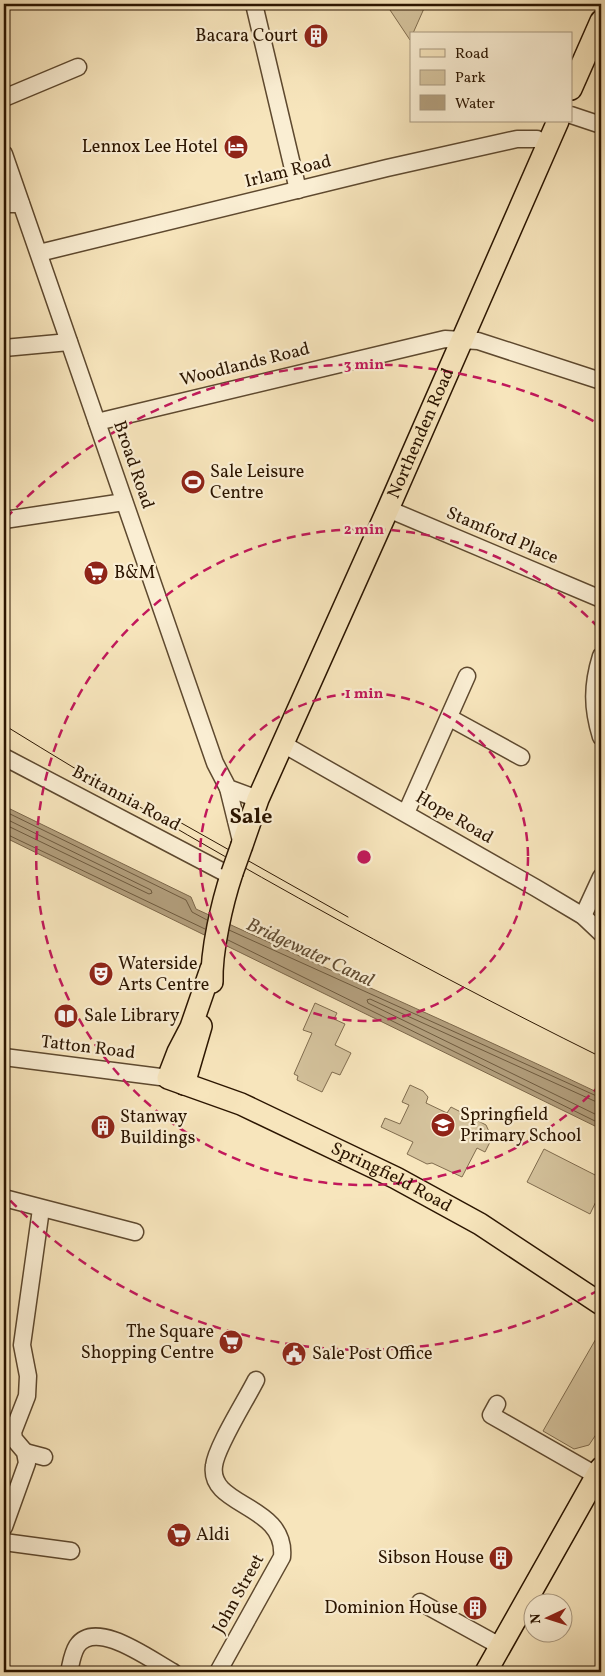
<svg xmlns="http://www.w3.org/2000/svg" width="605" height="1676" font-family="Vollkorn,serif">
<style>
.green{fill:#d4c29c;stroke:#806c4e}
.water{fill:#b29e7c;stroke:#7c674a}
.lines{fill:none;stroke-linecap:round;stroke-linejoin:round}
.shore{stroke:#6e5a3e;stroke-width:1}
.minor-casing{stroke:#5e492f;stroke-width:19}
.major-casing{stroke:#2b1500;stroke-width:24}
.minor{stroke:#faeed3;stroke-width:16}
.major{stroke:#f7e5bc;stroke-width:21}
.tram{stroke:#2b1500;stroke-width:1}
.major-bridge-casing{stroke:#2b1500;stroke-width:24;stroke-linecap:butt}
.major-bridge{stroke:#f7e5bc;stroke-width:21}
.ring{fill:none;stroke:#c2185b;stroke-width:2.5;stroke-dasharray:9 6}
.labels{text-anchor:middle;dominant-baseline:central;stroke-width:4.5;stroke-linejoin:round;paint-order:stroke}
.poi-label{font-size:18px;fill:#2b1500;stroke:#faeed3;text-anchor:start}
.street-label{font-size:18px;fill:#2b1500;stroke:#faeed3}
.water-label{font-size:19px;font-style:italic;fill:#614c32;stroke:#faeed3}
.district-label{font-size:22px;font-weight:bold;fill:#2b1500;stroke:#faeed3}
.centre{fill:#c2185b;stroke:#faeed3;stroke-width:2.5}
.ring-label{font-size:15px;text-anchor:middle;font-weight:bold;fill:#c2185b;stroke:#faeed3;stroke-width:4.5;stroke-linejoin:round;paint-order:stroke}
</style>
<rect width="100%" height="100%" fill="#f7e5bc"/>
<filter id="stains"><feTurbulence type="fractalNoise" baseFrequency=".004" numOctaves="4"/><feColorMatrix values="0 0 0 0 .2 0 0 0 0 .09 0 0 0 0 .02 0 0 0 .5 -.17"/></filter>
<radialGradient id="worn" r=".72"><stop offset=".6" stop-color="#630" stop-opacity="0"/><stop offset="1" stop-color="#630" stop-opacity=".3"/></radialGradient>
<g class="green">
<polygon points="386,4 426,4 410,40"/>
<polygon points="315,1003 337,1013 334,1019 345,1024 335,1045 351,1053 340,1075 332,1072 322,1092 297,1080 298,1076 294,1074 312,1033 303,1030"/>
<polygon points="410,1085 423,1091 428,1097 426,1103 447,1113 451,1107 486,1125 492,1138 485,1152 477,1148 462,1177 432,1163 427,1164 407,1154 413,1142 381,1127 385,1118 400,1124 409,1105 402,1102"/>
<polygon points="544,1149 601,1178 601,1191 590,1214 527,1182"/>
<polygon points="601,1330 601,1427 589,1445 574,1449 543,1431"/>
</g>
<path class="water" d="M4,806L191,897L196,909C331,971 467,1030 601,1094V1129L4,837Z"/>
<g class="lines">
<g class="shore">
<polyline points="4,811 186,900 192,912 207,920"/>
<polyline points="4,818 151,890 152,893 149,894 10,827 4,826"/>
<polyline points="4,833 205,929"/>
<polyline points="229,930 601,1098"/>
<polyline points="228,940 601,1124"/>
<polyline points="601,1104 370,999 367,1000 368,1003 601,1117"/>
</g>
<defs>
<g id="minor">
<polyline points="254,4 298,190"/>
<polyline points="4,98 78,67"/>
<polyline points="571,115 601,125"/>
<polyline points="4,154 215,763 228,788 258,799"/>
<polyline points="4,204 21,204"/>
<polyline points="39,253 387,168 517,139 537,139 547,145"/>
<polyline points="4,348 69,342"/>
<polyline points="97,422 445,339 478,341 601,381"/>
<polyline points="388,509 601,599"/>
<polyline points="4,520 124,502"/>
<path d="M601,656C592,685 592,708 601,737"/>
<polyline points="450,718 521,757"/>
<polyline points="283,744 536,888 583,916 601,933"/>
<polyline points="4,757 231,876"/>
<polyline points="228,788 242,845"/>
<polyline points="406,813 467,676"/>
<polyline points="583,916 601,877"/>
<polyline points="4,1057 168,1078"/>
<polyline points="4,1198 135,1232"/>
<polyline points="497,1404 491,1415 601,1478"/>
<polyline points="25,1452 44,1457"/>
<polyline points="4,1527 27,1463 25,1452 14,1439 13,1432 27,1396 28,1376 22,1345 41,1209"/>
<polyline points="4,1542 71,1551"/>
<polyline points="420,1602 500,1646"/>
<path d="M69,1672C71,1664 72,1654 77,1646C96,1618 152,1661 173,1672"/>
<path d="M218,1672L282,1557C287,1504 208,1507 214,1466C216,1447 246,1400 256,1380"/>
</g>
<g id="major">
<polyline points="571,89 601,21"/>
<path id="s1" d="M242,845L258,799L388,509L558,121"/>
<path id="s2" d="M211,969L191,1027L178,1052L168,1078L241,1104L396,1178L480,1224L601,1304"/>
<path d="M212,982C211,951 222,903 232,873"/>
<polyline points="184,1084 201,1026"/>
<polyline points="486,1672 601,1468"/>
</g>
</defs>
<use href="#minor" class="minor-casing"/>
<use href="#major" class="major-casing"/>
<use href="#minor" class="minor"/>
<use href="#major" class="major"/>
<g class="tram">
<path d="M4,725C198,845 397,956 601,1057"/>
<polyline points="176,820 348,917"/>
</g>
<defs>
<polyline id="major-bridge" points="232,873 242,845"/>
</defs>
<use href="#major-bridge" class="major-bridge-casing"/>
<use href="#major-bridge" class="major-bridge"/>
</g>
<g class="ring">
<circle cx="364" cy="857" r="164"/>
<path d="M600 1085A328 328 0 1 1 600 629"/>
<path d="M599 1290A493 493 0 0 1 6 1196M6 518A493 493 0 0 1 599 424"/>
</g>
<defs>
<symbol id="building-disc" viewBox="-11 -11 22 22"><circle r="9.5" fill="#8f2418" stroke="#faeed3"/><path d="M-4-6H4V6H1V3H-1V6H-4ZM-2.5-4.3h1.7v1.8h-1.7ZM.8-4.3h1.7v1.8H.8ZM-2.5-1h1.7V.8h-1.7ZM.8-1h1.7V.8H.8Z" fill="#fff"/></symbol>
<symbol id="hotel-disc" viewBox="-11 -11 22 22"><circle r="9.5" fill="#8f2418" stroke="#faeed3"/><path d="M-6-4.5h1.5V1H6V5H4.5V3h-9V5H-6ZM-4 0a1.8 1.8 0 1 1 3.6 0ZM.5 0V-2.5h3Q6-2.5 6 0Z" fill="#fff"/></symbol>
<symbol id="stadium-disc" viewBox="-11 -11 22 22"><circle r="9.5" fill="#8f2418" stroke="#faeed3"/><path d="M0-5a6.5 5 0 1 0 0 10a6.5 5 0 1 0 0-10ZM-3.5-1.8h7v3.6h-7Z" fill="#fff"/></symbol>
<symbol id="supermarket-disc" viewBox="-11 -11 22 22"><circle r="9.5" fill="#8f2418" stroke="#faeed3"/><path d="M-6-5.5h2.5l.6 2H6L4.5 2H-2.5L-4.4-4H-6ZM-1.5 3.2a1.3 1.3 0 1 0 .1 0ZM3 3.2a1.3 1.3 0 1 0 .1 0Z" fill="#fff"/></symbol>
<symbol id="theatre-disc" viewBox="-11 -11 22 22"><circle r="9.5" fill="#8f2418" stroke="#faeed3"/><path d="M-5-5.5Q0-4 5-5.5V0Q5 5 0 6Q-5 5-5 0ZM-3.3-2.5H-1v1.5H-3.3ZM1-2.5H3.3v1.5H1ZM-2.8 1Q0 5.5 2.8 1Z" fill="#fff"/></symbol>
<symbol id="library-disc" viewBox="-11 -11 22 22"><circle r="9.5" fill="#8f2418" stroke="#faeed3"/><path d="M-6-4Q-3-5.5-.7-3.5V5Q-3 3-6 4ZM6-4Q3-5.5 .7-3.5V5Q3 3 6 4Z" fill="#fff"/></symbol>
<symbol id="school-disc" viewBox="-11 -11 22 22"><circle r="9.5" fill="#8f2418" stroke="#faeed3"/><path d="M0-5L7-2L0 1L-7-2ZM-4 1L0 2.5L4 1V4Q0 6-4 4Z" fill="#fff"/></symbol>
<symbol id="civic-disc" viewBox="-11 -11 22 22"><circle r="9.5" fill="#8f2418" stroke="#faeed3"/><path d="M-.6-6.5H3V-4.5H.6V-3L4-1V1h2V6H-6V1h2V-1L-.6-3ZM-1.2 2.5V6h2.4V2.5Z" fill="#fff"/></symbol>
</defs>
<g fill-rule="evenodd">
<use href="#building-disc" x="302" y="22" width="28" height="28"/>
<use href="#hotel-disc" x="222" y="133" width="28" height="28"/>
<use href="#stadium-disc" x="179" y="468" width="28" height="28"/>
<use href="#supermarket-disc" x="82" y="559" width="28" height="28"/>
<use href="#theatre-disc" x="87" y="960" width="28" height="28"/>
<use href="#library-disc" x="52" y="1002" width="28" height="28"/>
<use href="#school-disc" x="429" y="1111" width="28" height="28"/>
<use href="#building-disc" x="89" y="1113" width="28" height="28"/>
<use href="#supermarket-disc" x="217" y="1328" width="28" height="28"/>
<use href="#civic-disc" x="280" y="1340" width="28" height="28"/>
<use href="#supermarket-disc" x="165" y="1521" width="28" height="28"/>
<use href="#building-disc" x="487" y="1544" width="28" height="28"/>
<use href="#building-disc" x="461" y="1594" width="28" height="28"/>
</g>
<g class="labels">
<g class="poi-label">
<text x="298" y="36" text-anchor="end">Bacara Court</text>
<text x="218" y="147" text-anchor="end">Lennox Lee Hotel</text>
<text x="210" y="472">Sale Leisure<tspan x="210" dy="21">Centre</tspan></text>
<text x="114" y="573">B&amp;M</text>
<text x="118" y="964">Waterside<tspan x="118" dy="21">Arts Centre</tspan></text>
<text x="84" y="1016">Sale Library</text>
<text x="460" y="1115">Springfield<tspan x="460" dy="21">Primary School</tspan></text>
<text x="120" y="1117">Stanway<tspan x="120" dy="21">Buildings</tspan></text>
<text x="214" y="1332" text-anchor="end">The Square<tspan x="214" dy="21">Shopping Centre</tspan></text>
<text x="312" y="1354">Sale Post Office</text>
<text x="196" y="1535">Aldi</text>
<text x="484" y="1558" text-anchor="end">Sibson House</text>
<text x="458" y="1608" text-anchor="end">Dominion House</text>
</g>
<g class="street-label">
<text transform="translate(288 172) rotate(-14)">Irlam Road</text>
<text transform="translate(245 365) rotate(-14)">Woodlands Road</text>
<text stroke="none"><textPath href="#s1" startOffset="449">Northenden Road</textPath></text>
<text transform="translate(133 465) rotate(71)">Broad Road</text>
<text transform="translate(502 536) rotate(23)">Stamford Place</text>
<text transform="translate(126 799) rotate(28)">Britannia Road</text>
<text transform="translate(454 818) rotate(30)">Hope Road</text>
<text transform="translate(88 1048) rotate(7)">Tatton Road</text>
<text stroke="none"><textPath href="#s2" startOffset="362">Springfield Road</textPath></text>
<text transform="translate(239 1594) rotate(-61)">John Street</text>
</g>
<g class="water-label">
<text transform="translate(310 953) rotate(25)">Bridgewater Canal</text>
</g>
<g class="district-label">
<text x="251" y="817">Sale</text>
</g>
</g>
<circle cx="364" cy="857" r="8" class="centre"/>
<g class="ring-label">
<text x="364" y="369">3 min</text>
<text x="364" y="534">2 min</text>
<text x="364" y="698">1 min</text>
</g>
<rect width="605" height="1676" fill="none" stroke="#f7e5bc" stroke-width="20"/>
<rect x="5" y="5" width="595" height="1666" fill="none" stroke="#2b1500" stroke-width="2.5"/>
<rect x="10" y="10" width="585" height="1656" fill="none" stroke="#2b1500"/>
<rect x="410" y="32" width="162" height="90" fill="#faeed3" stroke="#a7977f"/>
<rect x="420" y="49" width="25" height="8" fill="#f7e5bc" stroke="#a7977f"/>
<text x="455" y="58" font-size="15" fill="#2b1500">Road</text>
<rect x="420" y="70" width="25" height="15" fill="#d4c29c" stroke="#a7977f"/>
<text x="455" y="82" font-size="15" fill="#2b1500">Park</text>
<rect x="420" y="95" width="25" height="15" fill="#b29e7c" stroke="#a7977f"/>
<text x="455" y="108" font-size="15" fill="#2b1500">Water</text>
<g transform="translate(548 1618) rotate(266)"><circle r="24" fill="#faeed3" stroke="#a7977f"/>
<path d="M0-4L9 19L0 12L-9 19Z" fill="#8f2418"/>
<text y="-8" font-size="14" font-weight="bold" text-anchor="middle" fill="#2b1500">N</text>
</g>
<rect width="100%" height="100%" filter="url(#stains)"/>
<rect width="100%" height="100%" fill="url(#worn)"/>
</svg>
